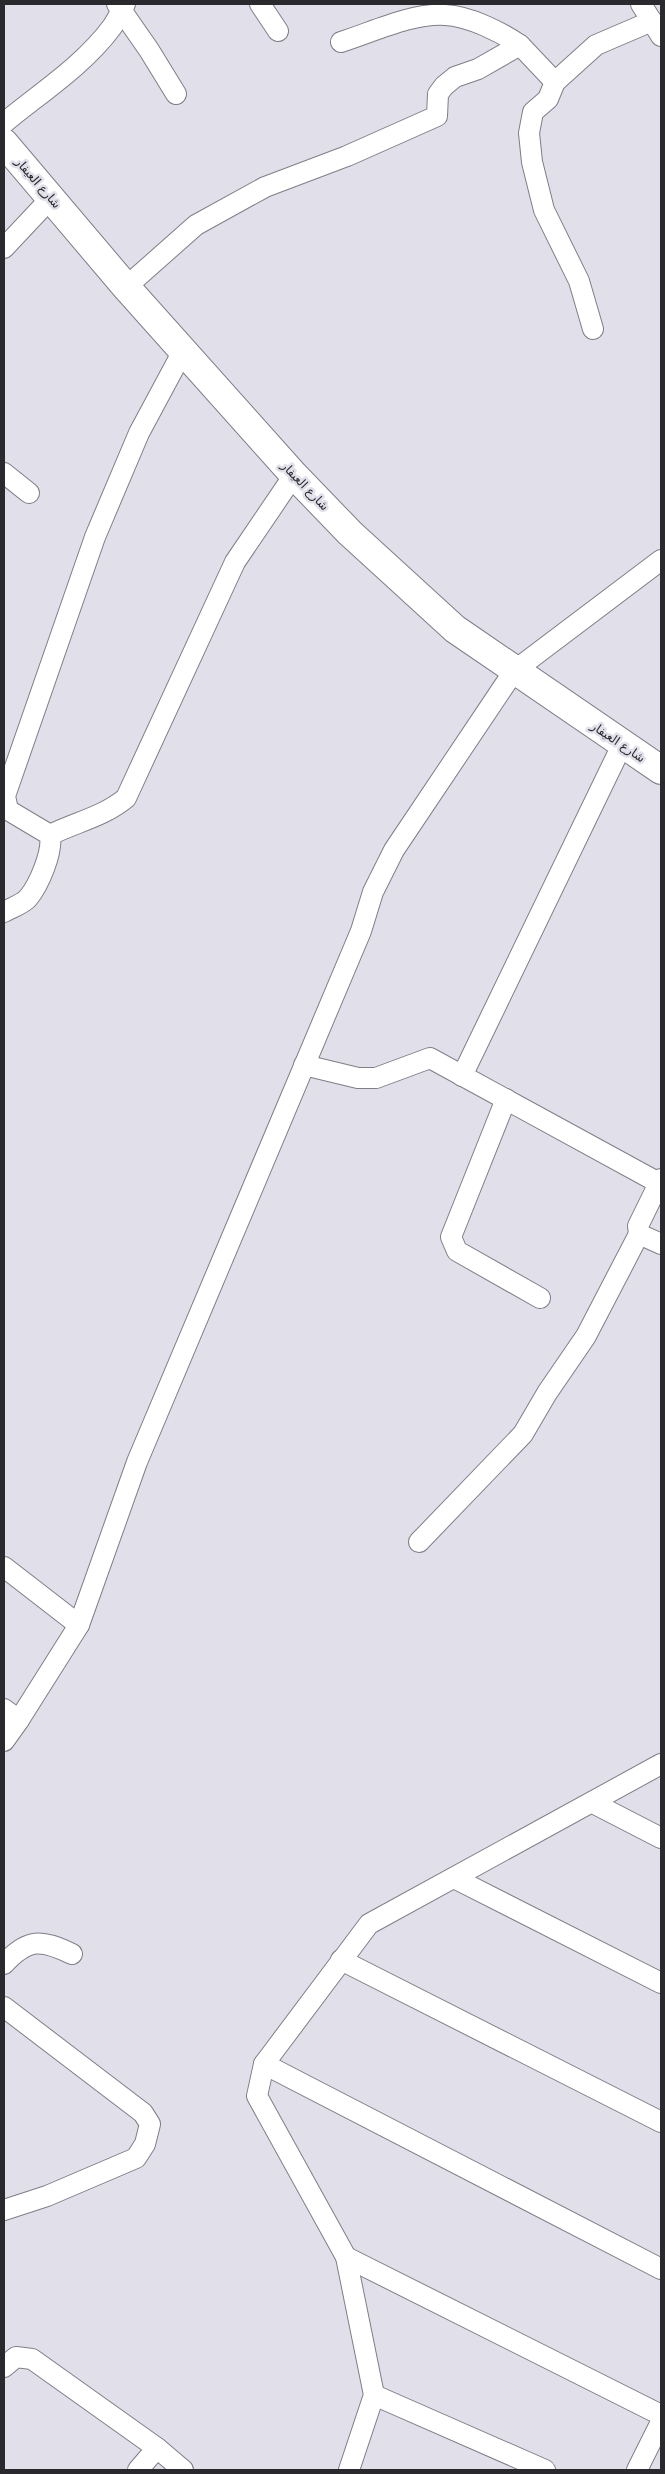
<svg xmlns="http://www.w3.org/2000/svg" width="665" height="2474" font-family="'DejaVu Sans',Vazirmatn,sans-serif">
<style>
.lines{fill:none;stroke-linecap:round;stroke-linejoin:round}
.street-casing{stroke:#7f7e87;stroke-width:22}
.secondary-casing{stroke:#7f7e87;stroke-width:30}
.street{stroke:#fff;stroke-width:20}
.secondary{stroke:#fff;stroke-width:28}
.labels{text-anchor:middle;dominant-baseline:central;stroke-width:5;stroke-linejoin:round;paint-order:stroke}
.street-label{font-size:12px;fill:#2a292d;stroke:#e1e0ea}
</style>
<rect width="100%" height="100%" fill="#e1e0ea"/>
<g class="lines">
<defs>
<g id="street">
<polyline points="117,4 149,50 176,94"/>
<polyline points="260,4 278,31"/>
<polyline points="641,4 661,36"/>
<path d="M341,42C373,32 411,13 445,15C469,16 501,32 520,45"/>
<polyline points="555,82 548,99 533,112 529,133 532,162 544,210 579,281 593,329"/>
<path d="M4,123C40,93 83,66 112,27C117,20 121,11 125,4"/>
<polyline points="4,248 51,198"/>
<polyline points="126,287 196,225 265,187 347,156 437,116 438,94 444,86 455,77 478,69 520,45 555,82 596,45 652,21"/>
<polyline points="4,473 29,493"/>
<path d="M50,835C76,822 103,817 126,798L235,562L294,475"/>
<path d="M4,912C11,908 23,904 28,898C39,885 53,852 50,835L8,810L5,796L95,537L139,433L183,351"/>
<polyline points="304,1065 358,1078 376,1078 430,1058 659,1183"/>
<polyline points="462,1076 622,745"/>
<polyline points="506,1099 451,1237 457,1251 540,1298"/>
<polyline points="661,1179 638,1226 639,1234 661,1244"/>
<polyline points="419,1542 523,1434 547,1393 586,1336 639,1234"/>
<polyline points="4,1567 79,1625"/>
<polyline points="4,1709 19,1720"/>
<polyline points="4,1741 19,1720 79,1625 137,1462 361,931 373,892 394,850 514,671 661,560"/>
<polyline points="593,1803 661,1838"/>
<polyline points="454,1878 661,1983"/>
<polyline points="341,1960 661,2122"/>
<path d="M4,1964C28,1938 41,1939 72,1954"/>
<polyline points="4,2007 143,2113 150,2124 145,2144 136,2158 47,2196 4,2210"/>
<polyline points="264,2064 661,2269"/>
<polyline points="346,2257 661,2415"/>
<polyline points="4,2367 16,2357 32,2359 157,2448 183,2470"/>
<polyline points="374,2395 545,2470"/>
<polyline points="138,2470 157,2448"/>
<polyline points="349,2470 374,2395 346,2257 257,2096 264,2064 369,1924 661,1764"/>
<polyline points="637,2470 661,2422"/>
</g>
<polyline id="secondary" points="4,143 126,287 294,475 350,533 455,629 661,770"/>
</defs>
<use href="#street" class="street-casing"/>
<use href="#secondary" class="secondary-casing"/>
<use href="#street" class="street"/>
<use href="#secondary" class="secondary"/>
</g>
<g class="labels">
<g class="street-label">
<text transform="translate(38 183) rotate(49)">شارع العيفار</text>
<text transform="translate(305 486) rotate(46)">شارع العيفار</text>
<text transform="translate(618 742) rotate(34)">شارع العيفار</text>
</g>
</g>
<rect width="665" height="2474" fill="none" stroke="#2a292d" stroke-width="10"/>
</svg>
